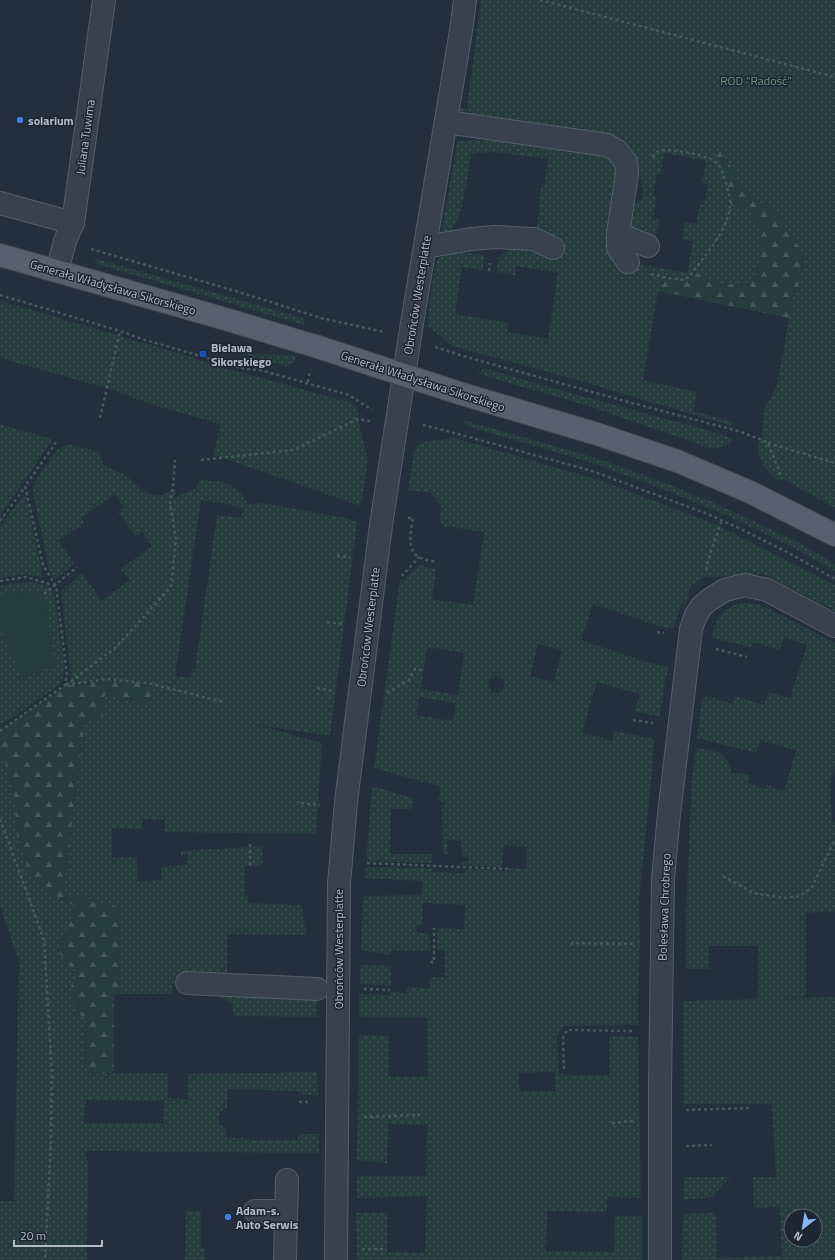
<svg xmlns="http://www.w3.org/2000/svg" width="835" height="1260" font-family="'Titillium Web',sans-serif">
<style>
.grass{fill:url(#grass-dots);fill-rule:evenodd}
.forest{fill:url(#forest-firs)}
.park{fill:#263c3f}
.lines{fill:none;stroke-linecap:round;stroke-linejoin:round}
.minor-casing{stroke:#565f6c;stroke-width:24}
.major-casing{stroke:#414a57;stroke-width:24}
.path{stroke:#44595c;stroke-width:2.5;stroke-dasharray:3 3;stroke-linecap:butt}
.minor{stroke:#38414e;stroke-width:22}
.major{stroke:#56606e;stroke-width:22}
.shop-dot{fill:#3f7fe0;stroke:#1d2633;stroke-width:1.5}
.transit-dot{fill:#1a4fb4;stroke:#1d2633;stroke-width:1.5}
.labels{text-anchor:middle;dominant-baseline:central;stroke-width:3;stroke-linejoin:round;paint-order:stroke}
.park-label{font-size:12px;fill:#6b9a76;stroke:#1d2633}
.poi-label{font-size:12px;font-weight:bold;fill:#b4bcc9;stroke:#1d2633;text-anchor:start}
.street-label{font-size:12px;fill:#b4bcc9;stroke:#1d2633}
</style>
<defs>
<pattern id="grass-dots" width="8" height="8" patternUnits="userSpaceOnUse"><rect width="8" height="8" fill="#263c3f"/><path d="M2 2h.1M6 6h.1" fill="none" stroke="#435659" stroke-width="1.8" stroke-linecap="round"/></pattern>
<pattern id="forest-firs" width="22" height="20" patternUnits="userSpaceOnUse"><rect width="22" height="20" fill="#263c3f"/><path d="M5 1l3.5 6h-7zM16 11l3.5 6h-7z" fill="#435659"/></pattern>
</defs>
<rect width="100%" height="100%" fill="#242f3e"/>
<g class="grass">
<path d="M481,0H835V508L783,479L779,481L770,474L762,464L758,452L759,442L762,437L764,410L777,386L789,318L658,291L643,380L697,392L693,411L733,422L732,426L577,380L453,346L429,327V306L436,260L443,254L459,252L484,255L483,270L462,267L455,314L508,323L507,332L548,339L558,273L516,266L515,275L496,272L499,257L510,249H526L546,254L537,232L541,186L544,187L548,159L495,152L471,154C468,171 463,221 450,232C448,234 444,235 441,236L457,141L495,140L587,144L610,159L615,168L622,253L644,265L687,273L693,241L682,239L685,222L696,224L700,204L704,205L708,184L702,182L706,161L665,153L660,174H657L653,195L657,196L653,218L660,219L656,236L631,231L626,224L630,203H637L642,200L643,189L633,152L620,143L460,120V108H467Z"/>
<polygon points="94,258 303,318 305,320 304,325 97,264"/>
<polygon points="0,301 182,354 221,367 352,403 358,410 358,419 368,461 361,506 214,455 214,451 221,424 160,407 106,388 0,358"/>
<polygon points="243,354 293,355 296,358 294,363 286,366"/>
<path d="M484,368L556,389L718,433L733,439C727,447 719,449 709,448L592,407L478,374Z"/>
<polygon points="463,420 596,458 658,480 712,502 794,540 835,564 835,571 792,547 728,516 675,494 596,464 466,426"/>
<polygon points="0,424 51,439 51,442 0,516"/>
<path d="M454,438L599,480L707,521L727,530L835,585V611L763,574L705,577L691,585L684,611L683,600L673,629L659,626L593,604L581,640L646,662L669,667L665,681L660,717L635,711L640,694L597,682L582,732L612,741L615,731L654,739L652,772L639,899L640,944L638,997V1025L563,1026L557,1037L559,1074L573,1075H610L609,1036L638,1037L641,1198L607,1197V1212L547,1211L546,1251L614,1252L615,1216H642V1260H357L356,1213H387V1252L425,1253L427,1196L357,1198V1176H426L427,1125L388,1124L387,1163L357,1160L359,1035L389,1036V1077H428L427,1018L359,1017V994L390,995V992L406,993L407,987L430,988V977H445V951L437,950V928L464,929L465,905L423,903L422,925L415,926L414,928L417,932L430,935V951L391,950V955L361,950L363,896L422,895L423,881L365,878L366,867L432,868V872L465,873V869L507,871L508,868L526,869L527,847L504,845L502,867L461,865L462,862L469,861L468,857L462,856L461,841L447,839V854H443L442,809L446,803L438,801L441,787L374,768L400,579L403,580L419,565L436,569L432,599L473,605L484,532L443,526L440,521L441,507L432,493L408,490L415,448L423,442ZM538,644L562,650L554,682L530,676ZM427,647L464,653L458,695L421,689ZM496,676L502,678L505,683L503,690L498,693L491,691L488,685L490,680ZM419,697L456,703L453,721L417,715ZM555,1072V1091H519V1073Z"/>
<path d="M68,444L100,452L103,465L120,473L124,474C135,483 150,501 165,494C168,492 171,490 173,488L176,491L174,498H177L180,494C191,492 198,489 201,478L203,480L222,482L238,489L248,504L262,503L346,518L357,522L330,736L254,724L322,743L316,834L165,832V820L142,819V829L112,828V858L137,857L138,881L162,880L161,867L187,865V854L181,856V851L263,846L262,866H245V896H248V903L301,905L307,935L227,934V978L175,977L172,994H120L119,932L120,908L63,893L85,719L105,694L149,705L152,684L107,679L65,685L71,680L61,591L82,573L102,601L130,580L121,569L152,546L143,532L136,536L118,512L124,507L115,494L81,518L84,523L59,541L74,563L62,574L55,579L52,576L49,568L32,487L49,460L57,450ZM201,500L231,505L244,510L240,518L217,515L195,669H192L191,678L175,676Z"/>
<polygon points="25,496 26,497 43,577 26,574 0,578 0,527 22,497"/>
<polygon points="29,582 49,586 54,593 65,671 61,684 0,726 0,586"/>
<path d="M744,603L761,605L835,643V765L830,784L832,819L835,823V911L805,913L806,917V997L762,999L835,997V1260H682L683,1214L713,1213L716,1218L717,1258L782,1256L780,1207L754,1208L753,1177H776L772,1104H684L683,1001L758,999V946H709V969H686V912L692,778L696,748C714,750 729,752 731,773L745,774L750,775L748,783L766,789L767,785L784,791L796,751L760,740L756,753L697,738L703,695L733,704L735,696L764,705L768,692L790,698L807,645L784,638L780,650L753,642L751,647L711,638C713,625 720,612 732,606C735,604 740,604 744,603ZM791,1216H815V1240H791Z"/>
<path d="M0,749L7,767L14,795L17,837L37,881L53,894L77,907L58,950C63,960 68,967 79,971L86,1017L85,1062L89,1074L168,1073V1098L188,1099V1074L317,1072L318,1096L304,1095L299,1091L227,1089V1108C219,1110 218,1117 219,1124L226,1128V1138H242L250,1140H298V1134H319V1153L84,1151L88,1163L87,1260H0V1201H14L19,962L0,906ZM86,1100L164,1101L163,1123H83Z"/>
<polygon points="372,786 413,798 412,809 391,809 390,854 432,854 432,863 366,861"/>
<polygon points="360,965 391,966 391,986 360,984"/>
<polygon points="219,996 317,1000 317,1017 233,1016 233,1005"/>
<polygon points="684,1177 730,1177 712,1197 684,1200"/>
<polygon points="186,1211 201,1211 201,1248 205,1249 205,1260 185,1260"/>
</g>
<g class="forest">
<path d="M715,150L721,151L747,194L774,210L806,258L792,304L789,318L658,291L668,278L684,280L693,272L721,284L748,285C757,273 763,260 762,244C762,236 754,221 752,212L730,204L728,188L717,164Z"/>
<path d="M107,679L152,684L149,705L105,694L102,719L85,720L63,893L121,908L119,932L120,994L114,995V1070L112,1073L89,1074L85,1062L86,1017L76,1014L71,985L79,971C69,967 63,960 58,950L77,907L53,894L45,888L37,881L29,870L17,837L14,795L7,767L0,749V731L65,685H81Z"/>
</g>
<polygon class="park" points="44,590 55,665 22,679 0,628 0,595"/>
<g class="lines">
<defs>
<g id="minor">
<polyline points="446,122 607,145 617,151 626,162 627,174 618,234 618,248 628,262"/>
<polyline points="0,203 73,223"/>
<polyline points="618,234 648,246"/>
<polyline points="425,247 471,239 495,237 534,239 553,248"/>
<polyline points="57,271 65,241 73,223 104,0"/>
<polyline points="187,983 317,989"/>
<polyline points="255,1211 286,1211"/>
<polyline points="285,1260 287,1180"/>
<polyline points="336,1260 339,884 346,802 381,525 412,323 461,31 465,0"/>
<polyline points="660,1260 660,1086 663,879 669,814 691,629 696,615 702,606 709,600 725,590 745,585 767,590 835,626"/>
</g>
<polyline id="major" points="0,255 215,316 315,346 459,393 597,434 677,461 750,492 835,535"/>
</defs>
<use href="#minor" class="minor-casing"/>
<use href="#major" class="major-casing"/>
<g class="path">
<polyline points="540,0 835,77"/>
<polyline points="91,249 239,292 321,318 384,332"/>
<polyline points="489,271 490,263"/>
<path d="M651,274L668,278L684,280L690,276C705,254 728,232 730,205C731,197 723,170 718,164C710,155 670,148 659,151C657,152 654,155 652,157"/>
<polyline points="0,295 120,331 142,339 245,369 260,370 349,395 372,410"/>
<polyline points="435,347 470,358 632,403 738,431 760,439 768,443 782,478"/>
<polyline points="308,382 310,371"/>
<polyline points="100,418 120,331"/>
<polyline points="423,425 447,431 592,471 705,513 741,529 785,551 835,579"/>
<polyline points="768,443 835,463"/>
<polyline points="201,460 293,450 358,419 369,421 369,422"/>
<path d="M408,518H413C411,531 406,549 419,557C423,560 432,561 437,562"/>
<polyline points="0,521 25,487"/>
<polyline points="337,556 350,557"/>
<polyline points="706,570 710,554 722,520"/>
<polyline points="401,575 403,575 419,557"/>
<polyline points="0,581 26,577 56,586"/>
<polyline points="44,594 77,567"/>
<polyline points="327,622 342,624"/>
<polyline points="657,632 664,633"/>
<polyline points="716,649 747,657"/>
<polyline points="66,685 115,648 171,587 176,540 170,502 173,488 175,460"/>
<polyline points="66,685 107,679 152,684 224,702"/>
<polyline points="317,688 334,691"/>
<polyline points="387,693 410,679 415,669 424,671"/>
<polyline points="633,720 653,723"/>
<polyline points="0,731 65,685 67,675 56,586 43,565 25,486 57,441"/>
<polyline points="301,803 320,805"/>
<polyline points="0,819 44,940 52,1074 51,1140 45,1260"/>
<polyline points="250,844 250,865"/>
<polyline points="367,863 508,869"/>
<polyline points="723,876 753,893 784,898 800,896 812,887 835,839"/>
<polyline points="572,945 572,943 636,944"/>
<polyline points="430,962 434,962 434,928"/>
<polyline points="364,989 390,990"/>
<polyline points="564,1069 563,1038 567,1030 634,1031"/>
<polyline points="299,1102 311,1102"/>
<polyline points="686,1110 749,1108"/>
<polyline points="364,1117 420,1115"/>
<polyline points="612,1123 633,1121"/>
<polyline points="686,1146 712,1145"/>
<polyline points="362,1249 386,1249"/>
</g>
<use href="#minor" class="minor"/>
<use href="#major" class="major"/>
</g>
<g class="shop-dot">
<circle cx="20" cy="120" r="4"/>
<circle cx="228" cy="1217" r="4"/>
</g>
<rect class="transit-dot" x="199" y="350" width="8" height="8" rx="2"/>
<g class="labels">
<g class="park-label">
<text x="756" y="80">ROD "Radość"</text>
</g>
<g class="poi-label">
<text x="28" y="120">solarium</text>
<text x="211" y="347">Bielawa<tspan x="211" dy="14">Sikorskiego</tspan></text>
<text x="236" y="1210">Adam-s.<tspan x="236" dy="14">Auto Serwis</tspan></text>
</g>
<g class="street-label">
<text transform="translate(85 137) rotate(-82)">Juliana Tuwima</text>
<text transform="translate(113 287) rotate(16)">Generała Władysława Sikorskiego</text>
<text transform="translate(417 295) rotate(-81)">Obrońców Westerplatte</text>
<text transform="translate(423 381) rotate(18)">Generała Władysława Sikorskiego</text>
<text transform="translate(368 627) rotate(-83)">Obrońców Westerplatte</text>
<text transform="translate(664 907) rotate(-88)">Bolesława Chrobrego</text>
<text transform="translate(338 949) rotate(-90)">Obrońców Westerplatte</text>
</g>
</g>
<g transform="translate(803 1228) rotate(211)"><circle r="19" fill="#1d2633" stroke="#59626f"/>
<path d="M0-3L7 15L0 10L-7 15Z" fill="#8ab4f8"/>
<text y="-6" font-size="11" font-weight="bold" text-anchor="middle" fill="#b4bcc9">N</text>
</g>
<path d="M14 1240v6h88v-6" fill="none" stroke="#b4bcc9" stroke-width="2"/>
<text x="20" y="1240" font-size="12" fill="#b4bcc9" stroke="#1d2633" stroke-width="3" paint-order="stroke">20 m</text>
</svg>
